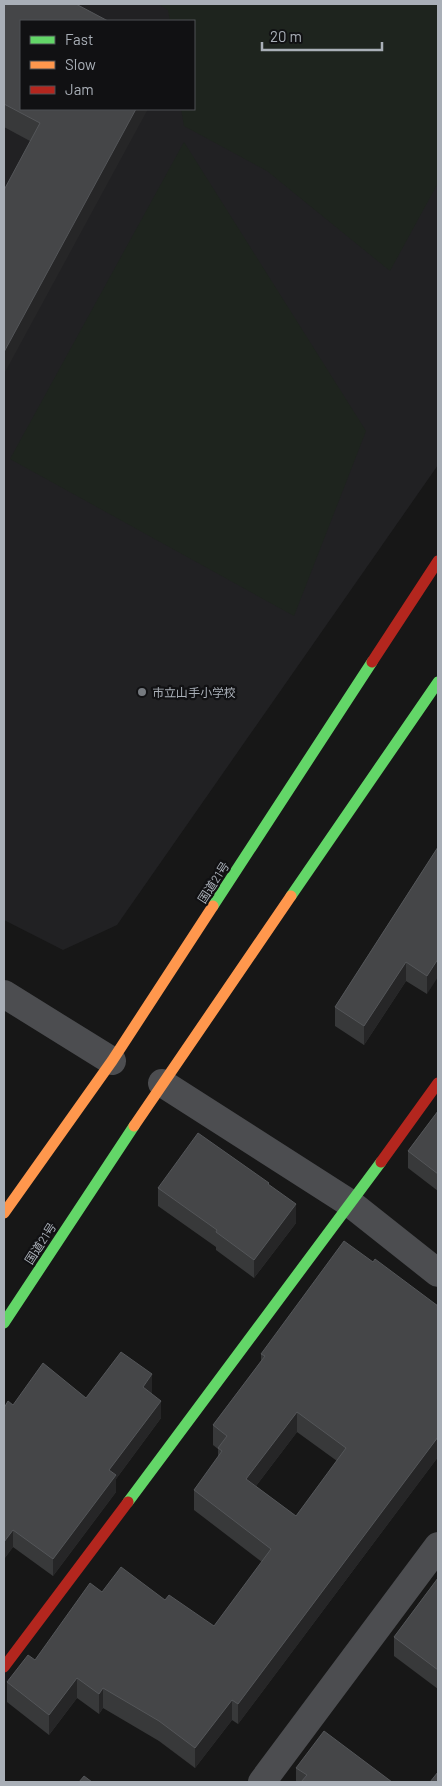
<svg xmlns="http://www.w3.org/2000/svg" width="442" height="1786" font-family="Barlow,'Noto Sans JP',sans-serif">
<style>
.built{fill:#212123;fill-rule:evenodd}
.green{fill:#1e241e}
.lines{fill:none;stroke-linecap:round;stroke-linejoin:round}
.street{stroke:#4c4d50;stroke-width:28}
.fast{stroke:#63d668;stroke-width:11}
.slow{stroke:#ff974d;stroke-width:11}
.jam{stroke:#b3261e;stroke-width:11}
.wall{fill:#38393a;fill-rule:evenodd}
.shaded-wall{fill:#262627}
.building{fill:#454648;stroke:#545659;fill-rule:evenodd}
.poi-dot{fill:#767a7f;stroke:#111113;stroke-width:2}
.labels{text-anchor:middle;dominant-baseline:central;stroke-width:4.5;stroke-linejoin:round;paint-order:stroke}
.poi-label{font-size:12px;fill:#a9afb7;stroke:#111113;text-anchor:start}
.street-label{font-size:12px;fill:#a9afb7;stroke:#111113}
</style>
<rect width="100%" height="100%" fill="#171717"/>
<path class="built" d="M4,4H438V465L117,925L63,950L4,920ZM21,21H194V109H21Z"/>
<g class="green">
<polygon points="158,4 438,4 438,183 390,271 267,171 184,126 181,109 194,109 194,21 170,21 168,10"/>
<polygon points="184,142 366,431 294,616 10,459"/>
</g>
<g class="lines">
<g class="street">
<polyline points="4,994 112,1061"/>
<polyline points="162,1083 351,1204 438,1273"/>
<polyline points="262,1782 438,1546"/>
</g>
<g class="fast">
<polyline points="291,896 438,682"/>
<polyline points="213,906 372,662"/>
<polyline points="4,1323 134,1126"/>
<polyline points="128,1502 381,1162"/>
</g>
<g class="slow">
<polyline points="134,1126 291,896"/>
<polyline points="4,1213 112,1061 213,906"/>
</g>
<g class="jam">
<polyline points="372,662 438,561"/>
<polyline points="381,1162 438,1083"/>
<polyline points="4,1667 128,1502"/>
</g>
</g>
<g class="wall">
<polygon points="4,4 21,21 148,109 30,141 4,127"/>
<polygon points="438,847 427,994 406,981 364,1045 335,1026 335,1007"/>
<polygon points="438,1111 438,1191 408,1168 408,1151"/>
<polygon points="269,1185 296,1223 254,1278 216,1250 216,1247 158,1206 158,1188"/>
<path d="M373,1262L438,1306V1457L238,1724L232,1720L195,1768L159,1741L103,1708L99,1714L77,1698L49,1735L7,1702V1682L35,1660L102,1592L165,1600L214,1626L262,1562L194,1510V1490L218,1457V1449L213,1445V1425L261,1361V1354ZM297,1432L337,1461L296,1516L256,1486Z"/>
<polygon points="152,1392 151,1393 161,1418 116,1479 116,1492 53,1576 13,1547 4,1559 13,1405"/>
<polygon points="438,1578 438,1689 394,1656 394,1637"/>
<polygon points="296,1768 392,1782 296,1782"/>
</g>
<g class="shaded-wall">
<polygon points="136,109 148,109 4,374 4,352"/>
<polygon points="438,959 438,977 427,994 427,976"/>
<polygon points="406,962 406,981 364,1045 364,1026"/>
<polygon points="296,1204 296,1223 254,1278 254,1260"/>
<polygon points="152,1374 152,1392 143,1405 143,1387"/>
<polygon points="161,1401 161,1418 116,1479 116,1492 53,1576 53,1559 109,1470"/>
<polygon points="297,1412 297,1432 246,1499 246,1479"/>
<polygon points="438,1437 438,1457 238,1724 238,1704"/>
<polygon points="13,1530 13,1547 4,1559 4,1542"/>
<polygon points="77,1678 77,1698 49,1735 49,1715"/>
<polygon points="103,1688 103,1708 99,1714 99,1694"/>
<polygon points="232,1700 232,1720 195,1768 195,1748"/>
</g>
<g class="building">
<polygon points="4,4 76,4 108,21 21,21 21,109 136,109 4,352 4,190 40,123 4,104"/>
<polygon points="438,847 438,959 427,976 406,962 364,1026 335,1007"/>
<polygon points="438,1111 438,1174 408,1151"/>
<polygon points="198,1133 269,1183 268,1184 296,1204 254,1260 216,1232 217,1230 158,1188"/>
<path d="M344,1241L373,1262L375,1259L438,1306V1437L238,1704L232,1700L195,1748L159,1721L103,1688L99,1694L77,1678L49,1715L7,1682L28,1655L35,1660L90,1583L102,1592L121,1567L165,1600L169,1595L214,1626L271,1549L194,1490L222,1451L218,1448L227,1436L213,1425L265,1356L261,1354ZM297,1412L346,1448L296,1516L246,1479Z"/>
<polygon points="121,1352 152,1374 143,1387 161,1401 109,1470 116,1475 53,1559 13,1530 4,1542 4,1408 8,1401 13,1405 43,1363 86,1398"/>
<polygon points="438,1578 438,1670 394,1637"/>
<polygon points="324,1731 392,1782 301,1782 307,1775 296,1768"/>
<polygon points="438,1772 438,1782 430,1782"/>
<polygon points="84,1776 92,1782 79,1782"/>
</g>
<circle class="poi-dot" cx="142" cy="692" r="5"/>
<g class="labels">
<g class="poi-label">
<text x="152" y="692">市立山手小学校</text>
</g>
<g class="street-label">
<text transform="translate(213 882) rotate(-57)">国道21号</text>
<text transform="translate(40 1243) rotate(-57)">国道21号</text>
</g>
</g>
<rect width="442" height="1786" fill="none" stroke="#a9afb7" stroke-width="10"/>
<rect x="20" y="20" width="175" height="90" fill="#111113" stroke="#4e5055"/>
<rect x="30" y="36" width="25" height="8" fill="#63d668" stroke="#4e5055"/>
<text x="65" y="45" font-size="15" fill="#a9afb7">Fast</text>
<rect x="30" y="61" width="25" height="8" fill="#ff974d" stroke="#4e5055"/>
<text x="65" y="70" font-size="15" fill="#a9afb7">Slow</text>
<rect x="30" y="86" width="25" height="8" fill="#b3261e" stroke="#4e5055"/>
<text x="65" y="95" font-size="15" fill="#a9afb7">Jam</text>
<path d="M262 42v8h120v-8" fill="none" stroke="#a9afb7" stroke-width="2.5"/>
<text x="270" y="42" font-size="15" fill="#a9afb7" stroke="#111113" stroke-width="4" paint-order="stroke">20 m</text>
</svg>
